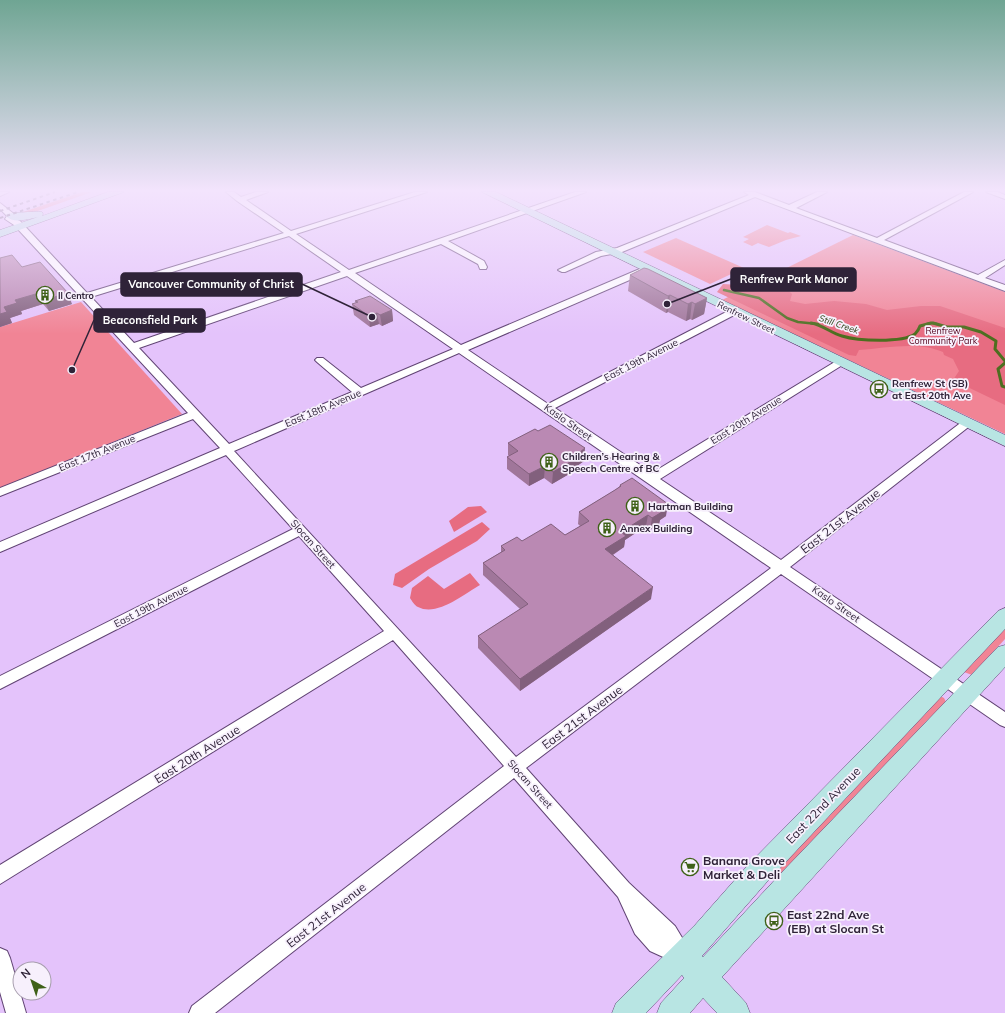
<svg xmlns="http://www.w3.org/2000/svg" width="1005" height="1013" font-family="Mulish,sans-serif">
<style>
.green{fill:#f18495}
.forest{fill:#e76c81}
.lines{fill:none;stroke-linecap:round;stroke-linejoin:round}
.stream-far1{stroke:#4d6e1f;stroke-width:2.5}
.stream{stroke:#4d6e1f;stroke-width:3}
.street-casing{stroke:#614474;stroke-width:2}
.secondary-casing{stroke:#614474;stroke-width:1}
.street{fill:#fff;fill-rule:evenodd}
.secondary{fill:#b8e5e3;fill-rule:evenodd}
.rail{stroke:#5d4c6a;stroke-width:2;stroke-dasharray:3.5 3.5;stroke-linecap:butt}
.wall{fill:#a0769a}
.shaded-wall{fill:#82607d}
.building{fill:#ba89b3;stroke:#82607d}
.labels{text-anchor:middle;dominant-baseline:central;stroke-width:3.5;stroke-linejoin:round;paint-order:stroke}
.far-poi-label{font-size:9px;font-weight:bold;fill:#2f2338;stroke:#f7f0fc;text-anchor:start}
.far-street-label{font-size:9px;fill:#2f2338;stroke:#f7f0fc}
.far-water-label{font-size:9px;font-style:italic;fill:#2a4013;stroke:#f7f0fc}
.far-park-label{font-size:9px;fill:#54041d;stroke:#f7f0fc}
.street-label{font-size:10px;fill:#2f2338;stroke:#f7f0fc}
.poi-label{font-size:10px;font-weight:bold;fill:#2f2338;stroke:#f7f0fc;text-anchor:start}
.near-street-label{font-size:12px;fill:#2f2338;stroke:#f7f0fc}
.near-poi-label{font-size:12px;font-weight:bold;fill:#2f2338;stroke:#f7f0fc;text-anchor:start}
.leader{fill:none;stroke:#2f2338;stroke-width:1.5}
.callout-dot{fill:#2f2338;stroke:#f7f0fc;stroke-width:1.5}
.callout{fill:#2f2338;stroke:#2f2338;stroke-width:1.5}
.callout-label{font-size:11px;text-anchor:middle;font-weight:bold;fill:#fff}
</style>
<rect width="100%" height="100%" fill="#e4c3fb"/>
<g class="green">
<polygon points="82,192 92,192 32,213 20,213"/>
<polygon points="767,225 788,233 790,232 801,236 786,240 769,247 758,243 752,246 743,242 749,239 743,237"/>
<polygon points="853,235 1005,292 1005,434 722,300"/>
<polygon points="676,238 744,268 710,284 643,252"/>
<polygon points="81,302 182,414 0,488 0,327"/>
<polygon points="1005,627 1005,639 972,675 964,672 964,670"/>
<polygon points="940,696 944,698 946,702 778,877 780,865"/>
</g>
<g class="forest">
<path d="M723,284L786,288L792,294L790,301L805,304L834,301L866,304L887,310L921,306H940L1005,328V405L953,380L959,371L953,359L944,355L943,352C918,341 886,348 859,350L856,356L849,355L717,292Z"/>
<polygon points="481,506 487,512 454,532 449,521 468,507"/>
<polygon points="482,522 490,529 477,541 429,569 402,588 393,585 395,574"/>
<path d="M470,573L480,585C464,594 437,617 418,607C415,606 412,601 410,598L412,588L428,576L444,589Z"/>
</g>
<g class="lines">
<g class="stream-far1">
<polyline points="724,290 759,298 787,318 798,322 818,324"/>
<polyline points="927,324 932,323 937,324"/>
</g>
<g class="stream">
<path d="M811,323C823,325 831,333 842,336C858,341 902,343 915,334C917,332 919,329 920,326L931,323"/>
<polyline points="933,323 947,327 964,327 981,332 996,341 995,349 1005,361"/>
<polyline points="1005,363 998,369 1002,386 1005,387"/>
</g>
<defs>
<g id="street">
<polygon points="0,192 9,192 0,196"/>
<path d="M226,192H234L241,197L256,192H268L246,200L291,231L415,192H427L296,234L349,270L575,192H586L448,241L484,261L487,267L486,269H480L478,264L441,244L355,273L461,345L642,268H648V272L468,350L548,404L732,309H738L739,311L738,313L555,408L652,473L838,360H844L846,362L844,364L660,479L781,560L963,421H971L972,423L971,425L790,567L1005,712V727L1000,725L781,574L526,768L629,883L675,926L693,956L690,963L683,966L650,951L635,934L618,897L514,778L215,1013H189L192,1006L504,766L393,640L0,884V865L384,631L299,536L0,689V676L293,529L226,455L0,552V542L220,448L193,419L0,496V488L188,413L14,225L5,219L7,216L0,209V203L14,214L15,216L13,218L20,221L87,293L284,233L237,201ZM289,236L341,272L134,343L91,297ZM347,276L453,349L361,388L323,358H317L315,360L317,362L352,392L229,444L139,348ZM459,353L771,568L516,757L234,451Z"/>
<polygon points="744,192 755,192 789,205 817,192 827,192 796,208 877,238 964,192 973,192 884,240 978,275 1005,260 1005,265 985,278 1005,285 1005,291 755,197 622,252 601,256 565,272 562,272 558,270 596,252 617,248 749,195"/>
<polygon points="986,192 998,192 1005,195 1005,199"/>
<polygon points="0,948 7,951 10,958 26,1013 6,1013 0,992"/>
</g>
<g id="secondary">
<path d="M108,192H124L0,237V230L38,217C29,219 13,224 6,216L7,214C10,213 40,211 42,212L43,214L42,216Z"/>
<polygon points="482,192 496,192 1005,435 1005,446"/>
<polygon points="1005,608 1005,629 766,883 702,956 703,957 785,869 998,647 1005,645 1005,667 722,977 746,1003 750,1013 717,1013 703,998 690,1013 657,1013 661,1003 684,978 682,975 646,1013 612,1013 616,1003 695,925 748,865 998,611"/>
</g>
</defs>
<use href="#street" class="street-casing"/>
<use href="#secondary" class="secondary-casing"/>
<use href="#street" class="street"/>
<use href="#secondary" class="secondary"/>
<g class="rail">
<polyline points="0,211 55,192"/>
<polyline points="0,218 78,192"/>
</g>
</g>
<g class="wall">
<polygon points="0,258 22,267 72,304 49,311 43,304 21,311 22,314 10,318 12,323 0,327"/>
<polygon points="630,275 707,298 704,314 692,320 690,319 686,321 668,312 666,313 628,291"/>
<polygon points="355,301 392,310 393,321 382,326 379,324 370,327 354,315 352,304 356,303"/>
<polygon points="508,443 584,461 577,466 576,470 552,484 544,478 529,486 507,469 507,457 509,456 508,455"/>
<polygon points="620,485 666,516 660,520 659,524 650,530 646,526 625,540 624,547 613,555 651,599 520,691 478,648 478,636 520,609 483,575 483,563 501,552 501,546 522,541 565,535 580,526 578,524 579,512 615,490 619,487"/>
</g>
<g class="shaded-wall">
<polygon points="39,293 43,304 21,311 22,314 10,318 12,323 0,327 0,314 4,307 15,300"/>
<polygon points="68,293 72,304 49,311 44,300"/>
<polygon points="670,295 668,312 666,313 668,296"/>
<polygon points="707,298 704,314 692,320 695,304"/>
<polygon points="692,302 690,319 686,321 688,304"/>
<polygon points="392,310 393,321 382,326 380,315"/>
<polygon points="377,313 379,324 370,327 369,316"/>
<polygon points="585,448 584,461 577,466 576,470 552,484 553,472"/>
<polygon points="545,466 544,478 529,486 529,474"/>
<polygon points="668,504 666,516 660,520 659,524 650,530 652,518 659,510"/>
<polygon points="648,515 646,526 625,540 624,547 603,561 605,549 621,532"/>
<polygon points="653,587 651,599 520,691 520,679"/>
</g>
<g class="building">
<polygon points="12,255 22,267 40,262 68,293 44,300 39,293 15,300 17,303 4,307 7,312 0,314 0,258"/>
<polygon points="644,268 648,269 707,298 695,304 692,302 688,304 670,295 668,296 630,275"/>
<polygon points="370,296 392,310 380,315 377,313 369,316 352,304 358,302 355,301"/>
<polygon points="550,425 585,448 575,456 577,458 553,472 545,466 529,474 507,457 518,451 508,443 535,429 538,431"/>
<polygon points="632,478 668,504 659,510 662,512 652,518 648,515 621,532 626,536 605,549 653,587 520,679 478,636 528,604 483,563 505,550 501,546 517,537 522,541 551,524 565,535 589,521 579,512 615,490 621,486 620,485"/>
</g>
<linearGradient id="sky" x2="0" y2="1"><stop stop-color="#6fa593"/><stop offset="0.57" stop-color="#f3e4fd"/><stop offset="1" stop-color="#f3e4fd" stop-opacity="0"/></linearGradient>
<rect width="1005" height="334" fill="url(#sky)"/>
<defs>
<symbol id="building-ring" viewBox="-11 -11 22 22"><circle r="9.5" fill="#f7f0fc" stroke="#3f6118" stroke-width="1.5"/><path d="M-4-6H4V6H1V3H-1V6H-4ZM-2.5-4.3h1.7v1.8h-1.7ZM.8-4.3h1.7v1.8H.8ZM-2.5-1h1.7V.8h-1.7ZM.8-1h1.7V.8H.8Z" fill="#3f6118"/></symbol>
<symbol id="bus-ring" viewBox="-11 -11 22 22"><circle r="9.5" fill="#f7f0fc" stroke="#3f6118" stroke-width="1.5"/><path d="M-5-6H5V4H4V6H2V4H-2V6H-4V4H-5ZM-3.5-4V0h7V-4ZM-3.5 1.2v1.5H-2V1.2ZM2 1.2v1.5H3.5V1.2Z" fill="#3f6118"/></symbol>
<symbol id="supermarket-ring" viewBox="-11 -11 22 22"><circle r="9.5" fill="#f7f0fc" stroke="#3f6118" stroke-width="1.5"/><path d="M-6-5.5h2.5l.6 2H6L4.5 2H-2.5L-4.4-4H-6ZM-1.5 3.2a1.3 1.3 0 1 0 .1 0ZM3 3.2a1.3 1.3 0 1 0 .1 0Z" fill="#3f6118"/></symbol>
</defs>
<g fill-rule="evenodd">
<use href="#building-ring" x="35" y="285" width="20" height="20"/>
<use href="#bus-ring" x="869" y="379" width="20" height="20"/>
<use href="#building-ring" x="539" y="452" width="20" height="20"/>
<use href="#building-ring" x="625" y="496" width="20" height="20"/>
<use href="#building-ring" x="597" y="518" width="20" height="20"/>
<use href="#supermarket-ring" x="680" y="857" width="20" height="20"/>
<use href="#bus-ring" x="764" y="911" width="20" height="20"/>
</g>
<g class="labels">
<g class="far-poi-label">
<text x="58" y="295">Il Centro</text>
</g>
<g class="far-street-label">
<text transform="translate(746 317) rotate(26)">Renfrew Street</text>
</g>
<g class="far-water-label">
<text transform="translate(839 324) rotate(19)">Still Creek</text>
</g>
<g class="far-park-label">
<text x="943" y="330">Renfrew<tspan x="943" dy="10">Community Park</tspan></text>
</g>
<g class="street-label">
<text transform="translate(641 360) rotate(-27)">East 19th Avenue</text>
<text transform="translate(323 408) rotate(-23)">East 18th Avenue</text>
<text transform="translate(746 420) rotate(-32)">East 20th Avenue</text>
<text transform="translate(568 422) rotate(35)">Kaslo Street</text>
<text transform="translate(97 453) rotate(-22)">East 17th Avenue</text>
<text transform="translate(313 544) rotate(48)">Slocan Street</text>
<text transform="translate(836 604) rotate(35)">Kaslo Street</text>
<text transform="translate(151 606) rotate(-27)">East 19th Avenue</text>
<text transform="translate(530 784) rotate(48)">Slocan Street</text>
</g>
<g class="poi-label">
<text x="892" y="383">Renfrew St (SB)<tspan x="892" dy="12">at East 20th Ave</tspan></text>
<text x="562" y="456">Children’s Hearing &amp;<tspan x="562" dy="12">Speech Centre of BC</tspan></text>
<text x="648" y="506">Hartman Building</text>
<text x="620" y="528">Annex Building</text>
</g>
<g class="near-street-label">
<text transform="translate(840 521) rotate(-38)">East 21st Avenue</text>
<text transform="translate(582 717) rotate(-37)">East 21st Avenue</text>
<text transform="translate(197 754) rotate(-32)">East 20th Avenue</text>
<text transform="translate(823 805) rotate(-46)">East 22nd Avenue</text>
<text transform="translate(326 915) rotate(-38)">East 21st Avenue</text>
</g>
<g class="near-poi-label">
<text x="703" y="860">Banana Grove<tspan x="703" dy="14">Market &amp; Deli</tspan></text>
<text x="787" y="914">East 22nd Ave<tspan x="787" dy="14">(EB) at Slocan St</tspan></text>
</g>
</g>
<path class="leader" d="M667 304L731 279M372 317L302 284M72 370L94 320"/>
<g class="callout-dot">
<circle cx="667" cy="304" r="4"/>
<circle cx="372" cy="317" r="4"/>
<circle cx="72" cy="370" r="4"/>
</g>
<g class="callout">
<rect x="731" y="268" width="125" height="23" rx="4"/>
<rect x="121" y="273" width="181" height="23" rx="4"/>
<rect x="94" y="309" width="111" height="23" rx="4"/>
</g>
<g class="callout-label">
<text x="794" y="283">Renfrew Park Manor</text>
<text x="211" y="288">Vancouver Community of Christ</text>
<text x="150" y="324">Beaconsfield Park</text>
</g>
<g transform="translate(32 981) rotate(320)"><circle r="19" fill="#f7f0fc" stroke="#a79eae"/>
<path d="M0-3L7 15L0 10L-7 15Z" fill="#3f6118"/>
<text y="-6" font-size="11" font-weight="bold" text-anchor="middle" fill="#2f2338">N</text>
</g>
</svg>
